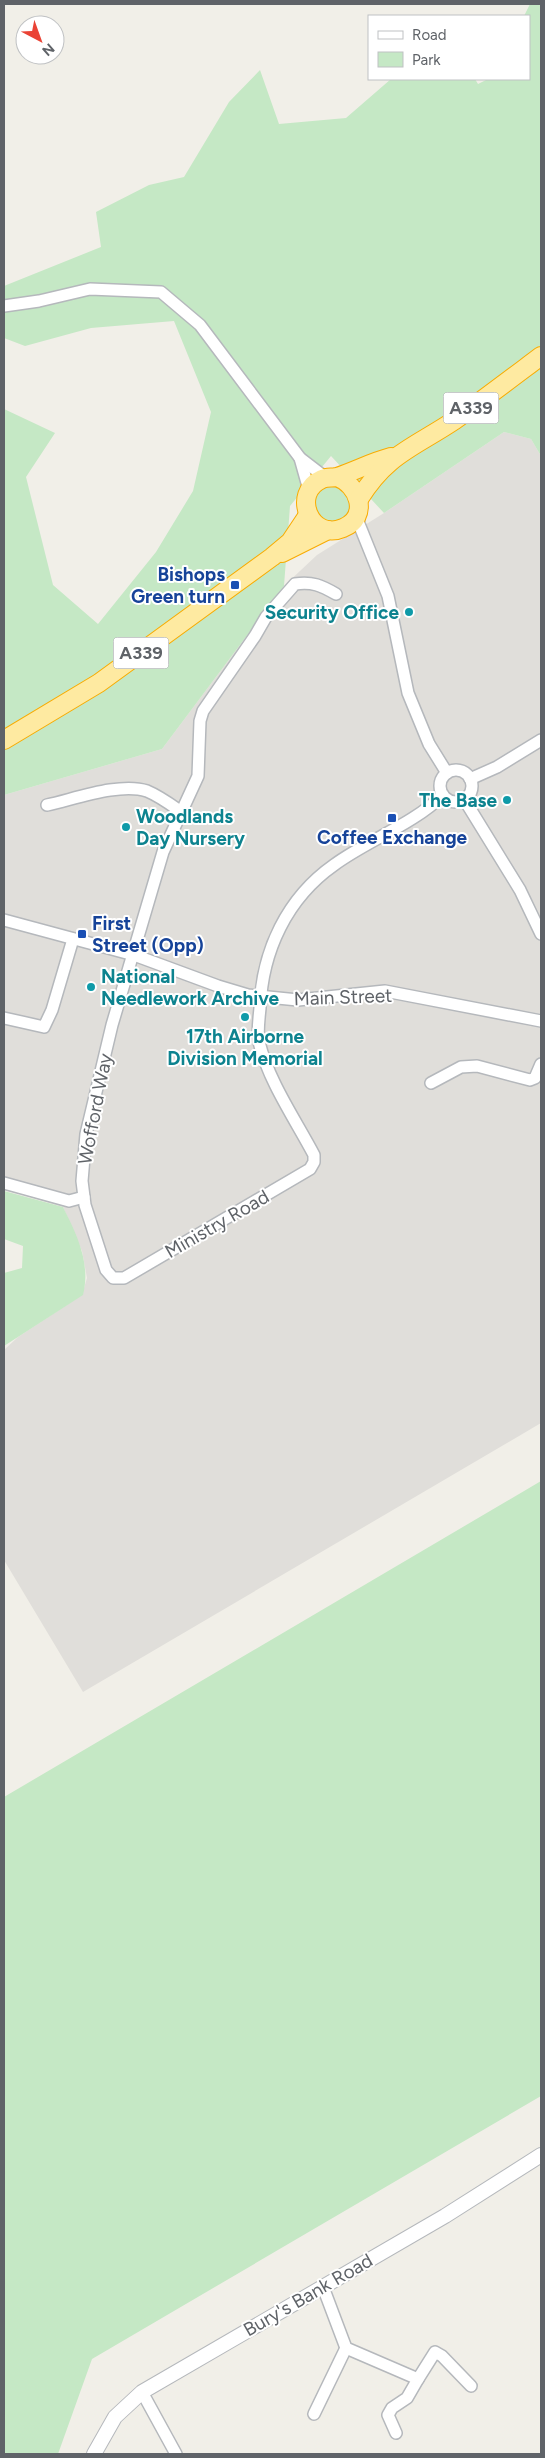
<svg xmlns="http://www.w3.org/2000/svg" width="545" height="2458" font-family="Figtree,sans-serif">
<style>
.industrial{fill:#e0deda}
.green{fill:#c5e8c5}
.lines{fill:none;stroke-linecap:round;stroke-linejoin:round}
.minor-casing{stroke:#b5b8bc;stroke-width:14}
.tertiary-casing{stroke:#b5b8bc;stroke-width:16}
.trunk-casing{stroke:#f9ab00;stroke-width:20}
.minor{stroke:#fff;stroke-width:11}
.tertiary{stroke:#fff;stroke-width:14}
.trunk{stroke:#feeaa1;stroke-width:18}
.transit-dot{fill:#1a4fb4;stroke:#fff;stroke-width:2}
.culture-dot{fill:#0f9aa8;stroke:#fff;stroke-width:2}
.labels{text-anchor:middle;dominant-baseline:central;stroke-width:4;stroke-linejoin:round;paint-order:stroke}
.shield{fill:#fff;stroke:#8f9295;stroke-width:1}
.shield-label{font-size:18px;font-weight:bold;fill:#5f6368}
.transit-label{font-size:19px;font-weight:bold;fill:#164399;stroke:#fff;text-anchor:end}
.culture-label{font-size:19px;font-weight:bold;fill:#0d838f;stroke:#fff;text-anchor:end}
.street-label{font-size:19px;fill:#5f6368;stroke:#fff}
</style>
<rect width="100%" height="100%" fill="#f1efe8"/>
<polygon class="industrial" points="504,432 531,439 541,456 541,1423 83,1692 4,1560 4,1350 18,1337 82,1295 87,1278 82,1251 63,1207 4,1189 4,795 162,749 284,586 317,555 384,513"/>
<g class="green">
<polygon points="530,4 541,4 541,456 531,439 504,432 384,513 331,456 290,506 284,586 162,749 4,795 4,409 55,433 26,477 53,585 98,624 156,552 193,491 211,412 174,321 91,328 25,346 4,338 4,286 101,247 96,212 149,185 184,177 229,102 260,70 279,124 346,118 391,79 475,79 478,84 488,79 529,79 529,16 524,16"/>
<polygon points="340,483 355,508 349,518 325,523 312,505 319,488"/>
<path d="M4,1191L63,1207C77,1235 91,1263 83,1295L4,1346V1273L22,1268L23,1246L4,1239Z"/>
<polygon points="541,1481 541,2096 92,2359 58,2454 4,2454 4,1797"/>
</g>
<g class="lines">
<defs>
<g id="minor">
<polyline points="4,306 39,301 90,289 161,292 200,325 300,458 326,478"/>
<polyline points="300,458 309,490"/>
<polyline points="357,513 359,524 388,596 408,693 429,744 447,773"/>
<path d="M336,594C322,586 312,581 295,584L266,617L255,636L203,711L200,721L198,776L163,852L112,1025L86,1134L82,1181L85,1205L106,1270L113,1278H124L310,1169L314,1162V1155C295,1119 269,1082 259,1042C257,1032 259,1019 260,1008C262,951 287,898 334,865C368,840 412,825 443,795"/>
<circle cx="456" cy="786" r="16"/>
<polyline points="470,779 497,767 541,740"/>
<polyline points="464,799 520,890 541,934"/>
<path d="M47,805C75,799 120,782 147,791C159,796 170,804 180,811"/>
<polyline points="4,920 134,955 218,986 248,995 298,1000 385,991 541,1021"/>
<polyline points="4,1018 44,1027 52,1010 73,939"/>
<polyline points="431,1083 461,1067 477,1066 530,1080 535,1078 541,1064"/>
<polyline points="4,1183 69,1201 84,1197"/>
<polyline points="323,2287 346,2348 418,2379 407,2398 392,2408 388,2415 396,2433"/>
<polyline points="418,2379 435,2352 442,2356 471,2386"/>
<polyline points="142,2392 176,2454"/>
<polyline points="314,2414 346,2348"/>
</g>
<polyline id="tertiary" points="94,2454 115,2417 142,2392 445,2216 541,2155"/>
<g id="trunk">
<path d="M336,477C359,484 370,517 343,528C311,542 290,493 322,479C327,477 332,478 337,477C355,471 372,462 391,457"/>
<path d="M359,499C387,454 413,448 455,420C484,399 513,377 541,356"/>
<polyline points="282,553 328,530"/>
<polyline points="4,740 99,683 272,557 290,542 308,515"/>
</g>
</defs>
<use href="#minor" class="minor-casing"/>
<use href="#tertiary" class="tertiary-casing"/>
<use href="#trunk" class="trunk-casing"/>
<use href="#minor" class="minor"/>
<use href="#tertiary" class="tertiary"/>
<use href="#trunk" class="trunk"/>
</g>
<g class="transit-dot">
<rect x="230" y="580" width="10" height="10" rx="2.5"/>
<rect x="387" y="813" width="10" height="10" rx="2.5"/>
<rect x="77" y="929" width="10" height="10" rx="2.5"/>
</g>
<g class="culture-dot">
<circle cx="409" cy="612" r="5"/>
<circle cx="507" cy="800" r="5"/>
<circle cx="126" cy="827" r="5"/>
<circle cx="91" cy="987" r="5"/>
<circle cx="245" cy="1017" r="5"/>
</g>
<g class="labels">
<g class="shield">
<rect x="443.5" y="392.5" width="55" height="31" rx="4"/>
<rect x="113.5" y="637.5" width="55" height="31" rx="4"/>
</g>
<g class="shield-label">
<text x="471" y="408">A339</text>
<text x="141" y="653">A339</text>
</g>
<g class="transit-label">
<text x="225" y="574">Bishops<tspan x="225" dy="22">Green turn</tspan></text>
<text x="392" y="837" text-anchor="middle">Coffee Exchange</text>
<text x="92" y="923" text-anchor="start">First<tspan x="92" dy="22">Street (Opp)</tspan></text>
</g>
<g class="culture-label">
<text x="399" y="612">Security Office</text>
<text x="497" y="800">The Base</text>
<text x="136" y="816" text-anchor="start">Woodlands<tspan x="136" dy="22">Day Nursery</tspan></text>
<text x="101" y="976" text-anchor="start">National<tspan x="101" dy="22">Needlework Archive</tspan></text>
<text x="245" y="1036" text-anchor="middle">17th Airborne<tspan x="245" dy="22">Division Memorial</tspan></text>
</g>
<g class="street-label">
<text transform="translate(343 997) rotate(-2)">Main Street</text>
<text transform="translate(95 1109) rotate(-79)">Wofford Way</text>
<text transform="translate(217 1224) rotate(-30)">Ministry Road</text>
<text transform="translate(308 2295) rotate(-30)">Bury's Bank Road</text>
</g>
</g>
<rect width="545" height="2458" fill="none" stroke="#5f6368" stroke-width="10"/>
<rect x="368" y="15" width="162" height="65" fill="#ffffff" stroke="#bfc1c3"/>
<rect x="378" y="31" width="25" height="8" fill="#ffffff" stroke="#bfc1c3"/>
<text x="412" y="40" font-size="15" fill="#5f6368">Road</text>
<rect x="378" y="52" width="25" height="15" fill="#c5e8c5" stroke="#bfc1c3"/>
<text x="412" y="65" font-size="15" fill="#5f6368">Park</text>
<g transform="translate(40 40) rotate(139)"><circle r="24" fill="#ffffff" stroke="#bfc1c3"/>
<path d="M0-4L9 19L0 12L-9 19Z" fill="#ea4335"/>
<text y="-8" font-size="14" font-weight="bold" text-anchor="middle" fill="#5f6368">N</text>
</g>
</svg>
